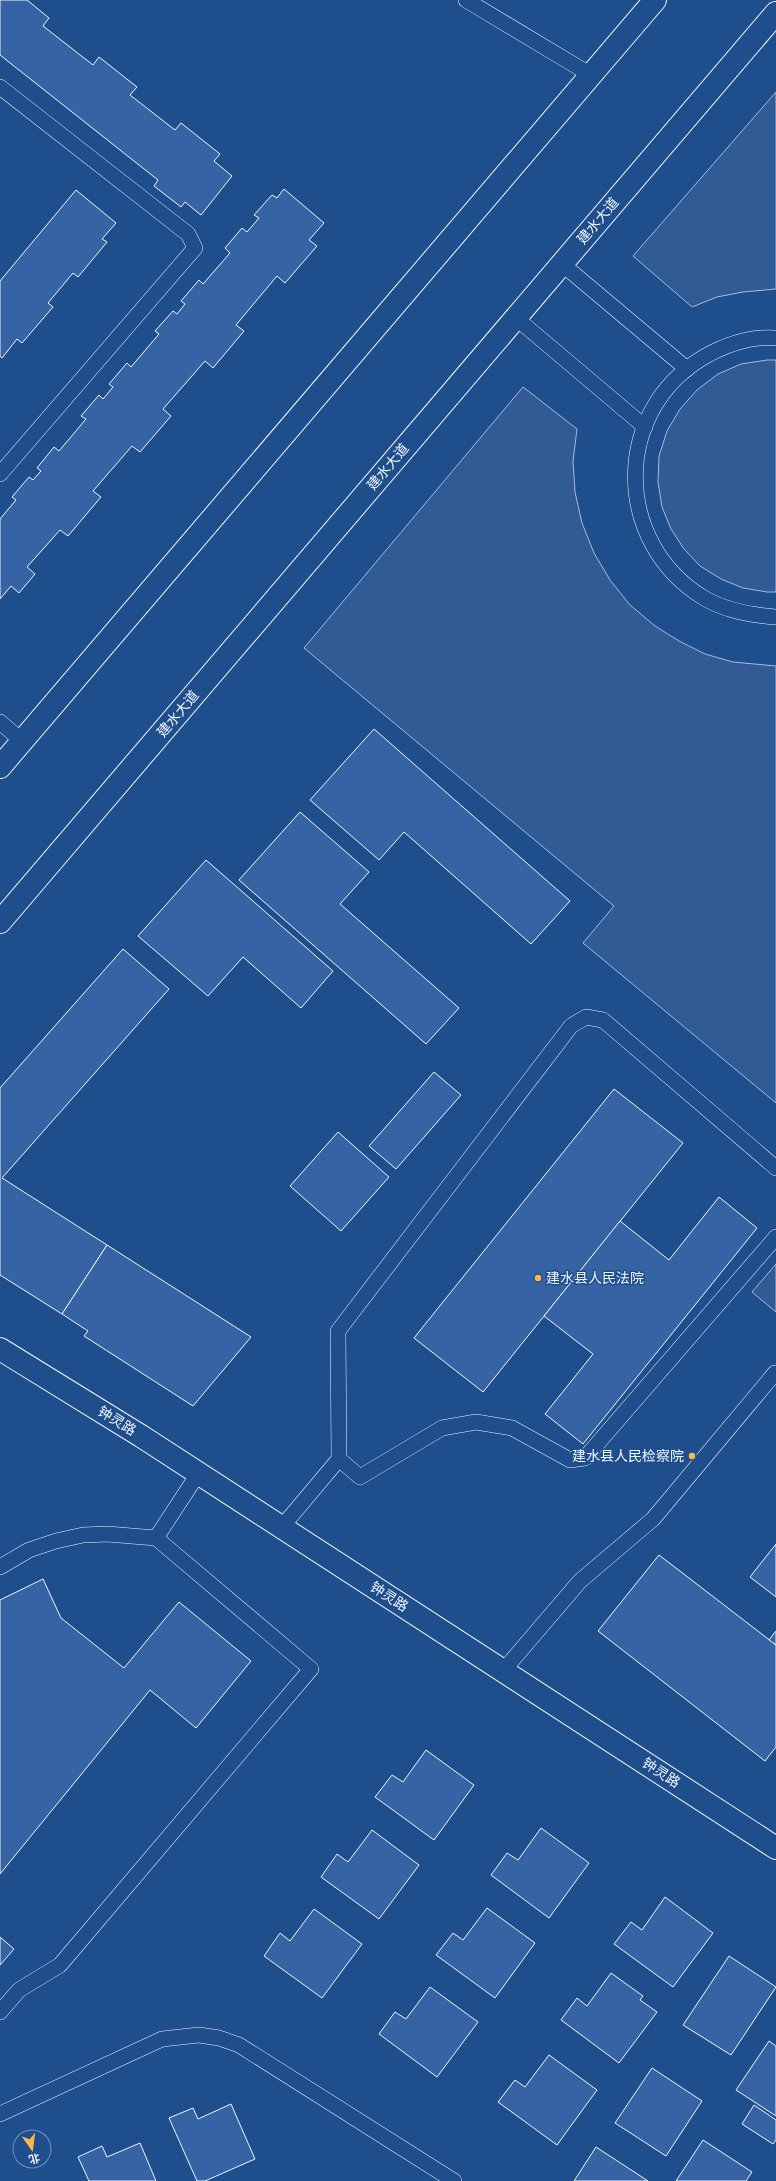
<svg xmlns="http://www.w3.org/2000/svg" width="776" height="2181" font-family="Spectral,'Noto Sans SC',serif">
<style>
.built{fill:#305b95;stroke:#a8bbd7}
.building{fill:#3563a3;stroke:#f2f6ff}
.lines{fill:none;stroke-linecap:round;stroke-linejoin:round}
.lane-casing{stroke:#f2f6ff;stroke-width:16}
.secondary-casing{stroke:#f2f6ff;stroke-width:24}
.primary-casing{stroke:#f2f6ff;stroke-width:24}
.lane{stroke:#1f4e8c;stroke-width:15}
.secondary{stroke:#1f4e8c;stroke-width:22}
.primary{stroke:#1f4e8c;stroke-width:22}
.poi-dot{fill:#ffb74d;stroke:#1f4e8c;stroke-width:1.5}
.labels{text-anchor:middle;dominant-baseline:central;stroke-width:3;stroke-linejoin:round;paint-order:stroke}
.street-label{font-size:14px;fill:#f2f6ff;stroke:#1f4e8c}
.poi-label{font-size:14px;fill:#f2f6ff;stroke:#1f4e8c;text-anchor:start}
</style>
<rect width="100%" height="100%" fill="#1f4e8c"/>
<g class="built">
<polygon points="776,92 776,289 743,292 717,297 692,307 633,256"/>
<polygon points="767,360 776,360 776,592 767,592 743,588 721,579 700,566 684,549 671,529 662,507 658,482 659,456 667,431 680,409 697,390 718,374 741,364"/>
<polygon points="523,387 577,429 573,461 575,492 582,523 594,553 610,580 630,605 655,626 679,641 705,654 733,662 776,666 776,1103 583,943 614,906 304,648"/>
<polygon points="776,1264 776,1312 752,1292"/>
</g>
<g class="building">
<polygon points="0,0 27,0 49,18 43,26 93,65 99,57 137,87 130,95 175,130 181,123 220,154 214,161 232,176 201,215 185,202 181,207 154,186 158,180 0,55"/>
<polygon points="284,189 324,223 309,240 317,246 285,283 277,276 236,325 244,331 213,368 205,361 163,409 171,416 140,452 132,446 93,491 101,497 68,536 60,530 27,567 35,574 19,593 11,586 0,599 0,519 16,500 12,497 29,477 33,480 41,471 37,468 54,447 59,451 86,419 81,416 99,395 103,399 113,387 109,384 127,363 131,367 159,334 155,331 173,311 177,314 185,304 181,301 199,280 203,284 230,253 225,248 242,228 247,232 259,218 254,215 272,195 277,198"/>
<polygon points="76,190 116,223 102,239 107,242 78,277 73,273 48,303 53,307 22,343 17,339 2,358 0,356 0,281"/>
<polygon points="374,729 570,901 531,944 404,832 379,860 310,800"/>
<polygon points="300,812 369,872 340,904 459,1008 426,1044 239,880"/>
<polygon points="206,860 333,971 301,1008 243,957 208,996 138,936"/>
<polygon points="123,949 169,989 2,1178 107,1245 62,1314 0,1275 0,1088"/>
<polygon points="434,1072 461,1095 396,1169 369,1146"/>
<polygon points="614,1089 683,1143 483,1392 414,1338"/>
<polygon points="338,1132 389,1177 341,1231 290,1186"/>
<polygon points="719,1197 757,1228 583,1444 545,1414 593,1354 544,1316 620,1221 669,1260"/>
<polygon points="107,1245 251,1337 193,1406 84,1336 88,1331 62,1314"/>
<polygon points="776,1544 776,1597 750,1577"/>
<polygon points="659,1555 776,1645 776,1747 765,1761 598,1631"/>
<polygon points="43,1579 61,1618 124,1668 179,1602 251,1661 196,1728 150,1690 0,1874 0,1600"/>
<polygon points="776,1631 776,1645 769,1640"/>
<polygon points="426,1750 474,1785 434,1840 375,1797 392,1775 403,1782"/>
<polygon points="541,1828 589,1863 549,1918 491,1875 507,1853 518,1860"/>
<polygon points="372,1830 419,1865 379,1919 321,1877 337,1854 348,1862"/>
<polygon points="665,1897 713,1933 673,1987 614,1944 631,1922 642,1930"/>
<polygon points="487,1908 535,1943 495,1998 436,1955 453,1933 463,1940"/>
<polygon points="314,1909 362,1944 322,1998 264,1956 280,1933 290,1941"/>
<polygon points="0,1937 14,1949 0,1965"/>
<polygon points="729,1956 776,1987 731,2055 683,2025"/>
<polygon points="611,1973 643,1996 640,2000 657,2012 619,2063 561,2020 577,1998 587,2006"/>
<polygon points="430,1987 478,2022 437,2077 379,2034 395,2012 406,2019"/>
<polygon points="769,2041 776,2046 776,2116 736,2090"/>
<polygon points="549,2055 597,2090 557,2145 498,2102 515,2080 525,2087"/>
<polygon points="652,2068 702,2101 666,2156 615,2123"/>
<polygon points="231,2104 255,2159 205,2181 197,2181 169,2118 193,2108 198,2119"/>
<polygon points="754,2105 776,2120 776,2140 773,2144 742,2124"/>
<polygon points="703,2140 752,2172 746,2181 676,2181"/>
<polygon points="140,2143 156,2181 89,2181 78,2157 102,2146 107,2157"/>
<polygon points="596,2147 648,2181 574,2181"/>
</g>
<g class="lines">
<defs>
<g id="lane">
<polyline points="466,0 591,75"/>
<polyline points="0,87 188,234 195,248 0,474"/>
<polyline points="562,264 687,369"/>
<polyline points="516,318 645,427"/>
<path d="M776,338C751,336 725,345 704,357C612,411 613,543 704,598C726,611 751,615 776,617"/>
<polyline points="0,722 22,741"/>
<polyline points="339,1459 360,1477 442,1428 476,1422 512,1428 570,1460 585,1458 776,1237"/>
<polyline points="281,1528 339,1459 338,1331 571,1026 586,1017 603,1020 776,1168"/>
<polyline points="156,1538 198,1474"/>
<polyline points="0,1567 29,1550 56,1541 83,1535 107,1534 156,1538 311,1669 60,1965 19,1990 0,2012"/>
<polyline points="503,1671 580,1581 653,1519 775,1373"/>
<polyline points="0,2114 162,2039 199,2035 219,2038 239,2045 454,2181"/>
</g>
<polyline id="secondary" points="0,1349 141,1436 776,1848"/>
<g id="primary">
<polyline points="0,767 655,0"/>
<polyline points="0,922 776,13"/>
</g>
</defs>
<use href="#lane" class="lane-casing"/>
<use href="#secondary" class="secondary-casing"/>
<use href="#primary" class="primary-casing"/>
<use href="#lane" class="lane"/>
<use href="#secondary" class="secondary"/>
<use href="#primary" class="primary"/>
</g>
<g class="poi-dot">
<circle cx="538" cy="1278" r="4"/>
<circle cx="692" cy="1456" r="4"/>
</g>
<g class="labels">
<g class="street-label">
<text transform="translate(598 221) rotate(-50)">建水大道</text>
<text transform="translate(388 467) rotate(-50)">建水大道</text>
<text transform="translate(178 714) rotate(-50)">建水大道</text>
<text transform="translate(117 1421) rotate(32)">钟灵路</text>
<text transform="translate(389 1597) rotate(33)">钟灵路</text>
<text transform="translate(661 1773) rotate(33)">钟灵路</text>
</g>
<g class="poi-label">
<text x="546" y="1278">建水县人民法院</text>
<text x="684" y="1456" text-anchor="end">建水县人民检察院</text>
</g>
</g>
<g transform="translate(32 2149) rotate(166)"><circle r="19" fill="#1f4e8c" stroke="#7391ba"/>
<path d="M0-3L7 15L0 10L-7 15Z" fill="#ffb74d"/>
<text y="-6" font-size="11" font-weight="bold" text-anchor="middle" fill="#f2f6ff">北</text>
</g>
</svg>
